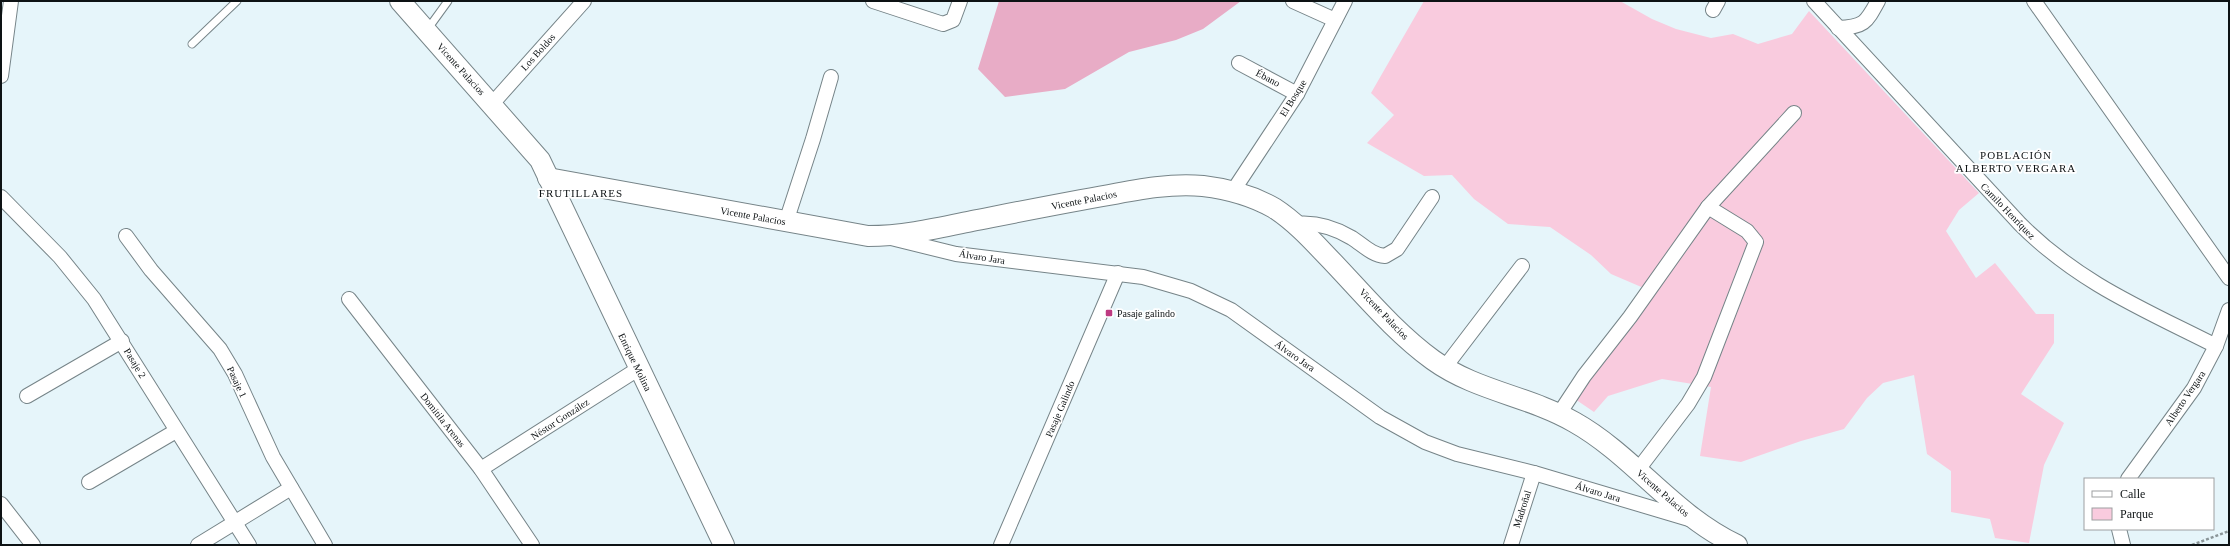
<svg xmlns="http://www.w3.org/2000/svg" width="2230" height="546" font-family="'Times New Roman',serif">
<style>
.green{fill:#f9cbde}
.forest{fill:#e8acc6}
.lines{fill:none;stroke-linecap:round;stroke-linejoin:round}
.service-casing{stroke:#768488;stroke-width:9}
.minor-casing{stroke:#768488;stroke-width:16}
.secondary-casing{stroke:#768488;stroke-width:22}
.path{stroke:#8a9598;stroke-width:2.5;stroke-dasharray:3 2;stroke-linecap:butt}
.service{stroke:#fff;stroke-width:7}
.minor{stroke:#fff;stroke-width:14}
.secondary{stroke:#fff;stroke-width:20}
.poi-dot{fill:#bd3a81;stroke:#fff;stroke-width:1.5}
.labels{text-anchor:middle;dominant-baseline:central;stroke-width:3.5;stroke-linejoin:round;paint-order:stroke}
.street-label{font-size:10px;fill:#0d1214;stroke:#fff}
.poi-label{font-size:10px;fill:#0d1214;stroke:#fff;text-anchor:start}
.neighbourhood-label{font-size:11px;letter-spacing:1px;fill:#0d1214;stroke:#fff}
</style>
<rect width="100%" height="100%" fill="#e6f5fa"/>
<polygon class="green" points="1424,1 1620,1 1652,19 1676,29 1711,38 1733,34 1758,44 1792,34 1809,11 1979,193 1959,210 1946,231 1976,278 1995,263 2036,314 2054,314 2054,343 2021,394 2064,423 2044,465 2029,543 1995,538 1990,519 1951,512 1951,471 1927,454 1914,375 1883,383 1867,398 1844,429 1801,441 1741,462 1700,456 1711,387 1662,379 1608,396 1594,412 1572,397 1646,289 1611,274 1591,255 1550,227 1508,224 1474,199 1452,175 1424,176 1367,143 1394,115 1371,93"/>
<polygon class="forest" points="999,1 1241,1 1203,29 1176,40 1129,52 1065,89 1005,97 978,69"/>
<g class="lines">
<defs>
<g id="service">
<polyline points="427,30 448,1"/>
<polyline points="192,44 237,1"/>
</g>
<g id="minor">
<polyline points="873,1 943,24 953,20 960,1"/>
<polyline points="1293,1 1335,20"/>
<path d="M1814,1L2020,224C2079,283 2143,309 2216,346"/>
<polyline points="2034,1 2229,278"/>
<polyline points="1713,10 1718,1"/>
<path d="M1838,28C1864,27 1866,23 1878,1"/>
<polyline points="1239,63 1297,94"/>
<polyline points="1,76 11,1"/>
<polyline points="492,104 584,1"/>
<polyline points="1233,191 1297,94 1345,1"/>
<polyline points="1,197 60,257 94,299 249,545"/>
<polyline points="786,222 813,139 831,77"/>
<path d="M1296,224C1316,222 1335,228 1352,238C1363,245 1372,255 1385,256L1397,249L1432,197"/>
<polyline points="126,236 151,270 220,349 235,374 273,457 325,545"/>
<polyline points="891,238 956,254 1143,277 1191,291 1231,310 1380,417 1425,442 1457,454 1534,473 1689,519"/>
<polyline points="349,299 481,469 532,545"/>
<polyline points="1445,367 1522,266"/>
<polyline points="27,396 122,341"/>
<polyline points="1559,414 1584,376 1630,317 1708,207 1794,113"/>
<polyline points="481,469 638,369"/>
<polyline points="1637,471 1688,404 1704,377 1756,242 1747,231 1708,207"/>
<polyline points="2128,479 2194,388 2216,346 2229,310"/>
<polyline points="89,482 176,431"/>
<polyline points="1,504 33,545"/>
<polyline points="2119,529 2123,545"/>
<polyline points="198,545 291,488"/>
<polyline points="1001,545 1118,273"/>
<polyline points="1511,545 1534,473"/>
</g>
<g id="secondary">
<polyline points="400,1 540,160 724,545"/>
<path d="M548,178L868,236C904,236 938,228 972,221C1018,212 1063,203 1109,195C1140,189 1172,183 1203,186C1228,189 1253,196 1274,208C1294,221 1310,238 1326,255C1360,290 1393,331 1433,360C1476,391 1529,396 1574,422C1633,455 1673,515 1737,545"/>
</g>
</defs>
<use href="#service" class="service-casing"/>
<use href="#minor" class="minor-casing"/>
<use href="#secondary" class="secondary-casing"/>
<polyline class="path" points="2192,545 2229,531"/>
<use href="#service" class="service"/>
<use href="#minor" class="minor"/>
<use href="#secondary" class="secondary"/>
</g>
<rect class="poi-dot" x="1105" y="309" width="8" height="8" rx="2"/>
<g class="labels">
<g class="street-label">
<text transform="translate(538 52) rotate(-48)">Los Boldos</text>
<text transform="translate(461 69) rotate(48)">Vicente Palacios</text>
<text transform="translate(1268 78) rotate(28)">Ébano</text>
<text transform="translate(1293 98) rotate(-58)">El Bosque</text>
<text transform="translate(1084 200) rotate(-11)">Vicente Palacios</text>
<text transform="translate(2008 211) rotate(46)">Camilo Henríquez</text>
<text transform="translate(753 216) rotate(10)">Vicente Palacios</text>
<text transform="translate(982 257) rotate(9)">Álvaro Jara</text>
<text transform="translate(1384 314) rotate(46)">Vicente Palacios</text>
<text transform="translate(1295 356) rotate(35)">Álvaro Jara</text>
<text transform="translate(635 362) rotate(64)">Enrique Molina</text>
<text transform="translate(135 363) rotate(59)">Pasaje 2</text>
<text transform="translate(237 382) rotate(65)">Pasaje 1</text>
<text transform="translate(2185 398) rotate(-56)">Alberto Vergara</text>
<text transform="translate(1060 409) rotate(-67)">Pasaje Galindo</text>
<text transform="translate(560 419) rotate(-33)">Néstor González</text>
<text transform="translate(443 420) rotate(52)">Domitila Arenas</text>
<text transform="translate(1598 492) rotate(17)">Álvaro Jara</text>
<text transform="translate(1663 493) rotate(41)">Vicente Palacios</text>
<text transform="translate(1522 509) rotate(-72)">Madroñal</text>
</g>
<g class="poi-label">
<text x="1117" y="313">Pasaje galindo</text>
</g>
<g class="neighbourhood-label">
<text x="2016" y="155">POBLACIÓN<tspan x="2016" dy="13">ALBERTO VERGARA</tspan></text>
<text x="581" y="193">FRUTILLARES</text>
</g>
</g>
<rect width="2230" height="546" fill="none" stroke="#0d1214" stroke-width="4"/>
<rect x="2084" y="478" width="130" height="52" fill="#ffffff" stroke="#9ea0a1"/>
<rect x="2092" y="491" width="20" height="6" fill="#ffffff" stroke="#9ea0a1"/>
<text x="2120" y="498" font-size="12" fill="#0d1214">Calle</text>
<rect x="2092" y="508" width="20" height="12" fill="#f9cbde" stroke="#9ea0a1"/>
<text x="2120" y="518" font-size="12" fill="#0d1214">Parque</text>
</svg>
